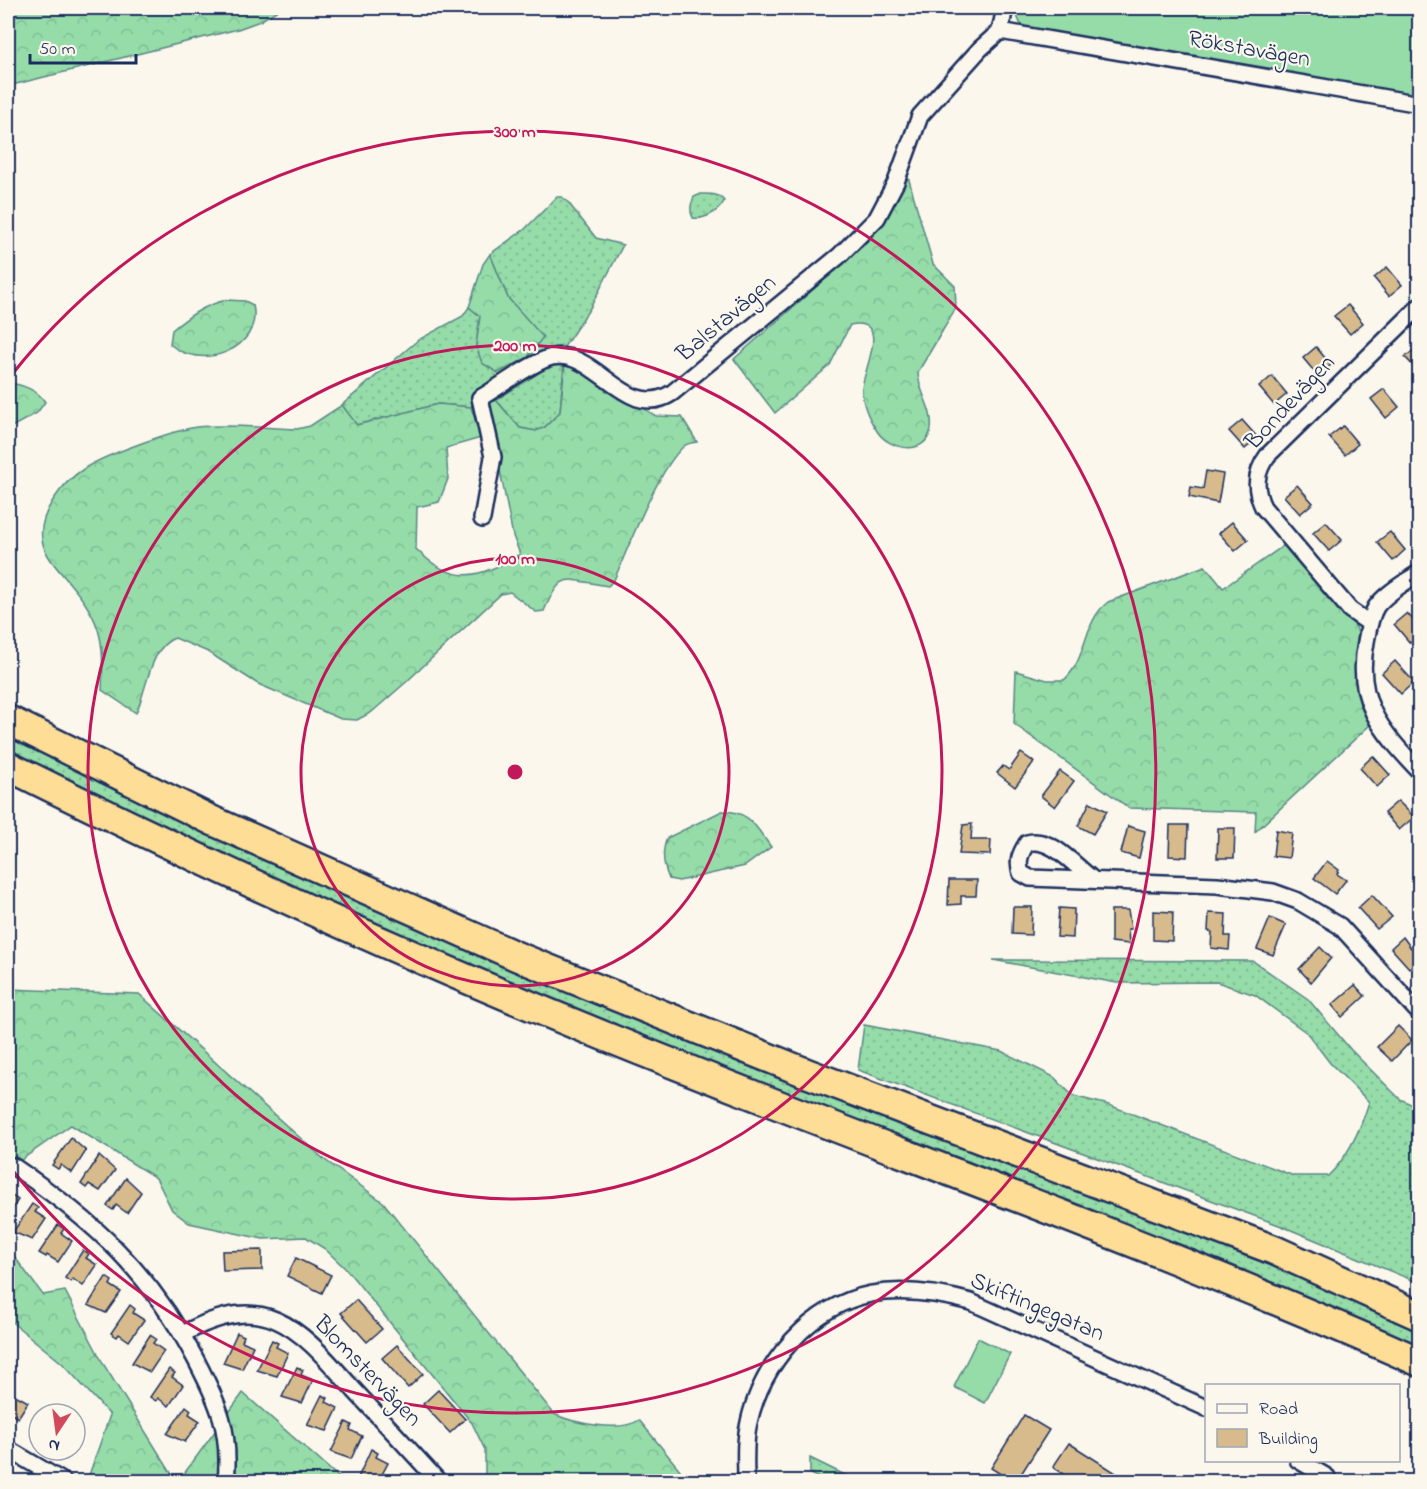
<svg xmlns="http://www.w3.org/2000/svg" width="1427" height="1489" font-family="'Indie Flower',sans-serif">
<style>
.grass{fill:url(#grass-dots);stroke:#588684;stroke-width:1.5}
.forest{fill:url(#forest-crowns);stroke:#588684;stroke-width:1.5}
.garden{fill:#95dca9;stroke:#588684;stroke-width:1.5}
.building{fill:#d8bb8c;stroke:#1b2f5e;stroke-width:1.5}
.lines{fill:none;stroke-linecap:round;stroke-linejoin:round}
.street-casing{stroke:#1b2f5e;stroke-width:20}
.highway-casing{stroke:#1b2f5e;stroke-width:33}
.street{stroke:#fbf7ec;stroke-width:15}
.highway{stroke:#fedd96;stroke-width:28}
.ring{fill:none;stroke:#c2185b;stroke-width:3}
.labels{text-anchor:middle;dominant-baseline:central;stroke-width:4.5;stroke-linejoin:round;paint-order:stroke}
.street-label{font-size:24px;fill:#1b2f5e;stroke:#fbf7ec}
.centre{fill:#c2185b;stroke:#fbf7ec;stroke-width:3}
.ring-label{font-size:18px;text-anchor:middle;font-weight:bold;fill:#c2185b;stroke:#fbf7ec;stroke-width:4.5;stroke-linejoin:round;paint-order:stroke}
</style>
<defs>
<pattern id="grass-dots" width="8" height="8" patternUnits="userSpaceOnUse" patternTransform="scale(1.5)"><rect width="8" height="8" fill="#95dca9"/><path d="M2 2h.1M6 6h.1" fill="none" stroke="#80bd94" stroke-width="1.8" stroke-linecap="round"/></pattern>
<pattern id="forest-crowns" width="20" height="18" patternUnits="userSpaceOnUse" patternTransform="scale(1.5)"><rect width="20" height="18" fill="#95dca9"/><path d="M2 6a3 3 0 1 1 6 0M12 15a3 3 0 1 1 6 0" fill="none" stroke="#80bd94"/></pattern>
</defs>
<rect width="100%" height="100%" fill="#fbf7ec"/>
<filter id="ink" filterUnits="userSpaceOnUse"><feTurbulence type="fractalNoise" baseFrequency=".0167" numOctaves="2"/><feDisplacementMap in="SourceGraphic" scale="12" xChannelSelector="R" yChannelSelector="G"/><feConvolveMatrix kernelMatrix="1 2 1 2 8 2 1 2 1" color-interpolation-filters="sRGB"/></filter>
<g filter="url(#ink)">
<g class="grass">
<path d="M701,194C710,194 718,193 724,201C720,211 704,220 693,218C689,210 691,204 694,197Z"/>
<polygon points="557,197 562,197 567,201 596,238 623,245 590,308 564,347 478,396 471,407 438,404 356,425 342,405 418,340 463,316 469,307 480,316 476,346 523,317 508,298 490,254 525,229"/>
<polygon points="556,362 564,363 560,412 545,427 536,431 520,428 496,400"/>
<path d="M8,731L1419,1328V1348C1219,1269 1018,1189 818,1110C543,1001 269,889 8,752Z"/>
<path d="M993,960L1253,961L1308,999L1351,1050L1400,1099L1419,1108V1283L1279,1225L858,1070L864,1025L1001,1051L1054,1077L1073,1096L1109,1105L1294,1176H1328C1348,1157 1361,1128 1369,1102L1330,1063L1307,1033L1255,995L1217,982L1117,983Z"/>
<polygon points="810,1458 857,1481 825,1481 810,1474"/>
</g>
<g class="forest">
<polygon points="8,8 281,8 260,21 238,29 8,86"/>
<path d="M907,173L933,264L955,286L956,308L918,372C918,392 934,409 931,429C926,457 889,450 877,431C869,419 862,403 862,389C862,373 893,316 850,325L830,365L775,413L734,359L864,245L885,219Z"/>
<polygon points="490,254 508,298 543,337 527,358 498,373 482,363 476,346 480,316 469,307 483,264"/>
<path d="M227,300L245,301L253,305C263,350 200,372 170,344L172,330C189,316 206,304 227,300Z"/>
<path d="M565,363L575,366L656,416L682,417L697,442C692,443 688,443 684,446C658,469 629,546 614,580L608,586C566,580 562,569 544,611L536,612L510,592L501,594L404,684L372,712L357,720L341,719L258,684L208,652L175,638C150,646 147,690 136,713L102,690C104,643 103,622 71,585C61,572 47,559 43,544C35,516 63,482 85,468C105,455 174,430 197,427C229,424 265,428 297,429L310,426L342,405L357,425L438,404L471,407L481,438L446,448L448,479L439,502L417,507L416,549C453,586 478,579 520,554L513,536L487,405L496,400L520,428L536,431L545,427L560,412Z"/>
<path d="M8,383C21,384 38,390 45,402L37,413L8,429Z"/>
<path d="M1283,546H1286L1356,627C1362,640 1355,655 1356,670C1356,689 1363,707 1371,724L1255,832L1256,812L1129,808L1014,724L1016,671L1047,680H1064C1088,659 1082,622 1108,602L1205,566L1223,588Z"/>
<path d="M722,811C750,811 755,826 771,847L745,866L679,881L669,879C663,865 661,852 667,838Z"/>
<path d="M8,989L139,994L325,1160L383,1202L554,1414C573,1423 621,1433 639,1420L689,1481H485V1450L472,1423L347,1270L325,1249L306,1237L263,1239L189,1223L172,1210L156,1178L71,1125L8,1169Z"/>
<polygon points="8,1248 43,1295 65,1291 104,1365 176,1481 87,1481 110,1415 62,1363 8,1319"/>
<polygon points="243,1393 343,1481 178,1482"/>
</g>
<g class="garden">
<polygon points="1014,8 1419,8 1419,95 1029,30 1020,23"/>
<polygon points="978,1338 1010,1354 985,1403 954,1387"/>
</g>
<g class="building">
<polygon points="1387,267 1402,285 1389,296 1374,278"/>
<polygon points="1348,305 1363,323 1350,334 1334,316"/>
<polygon points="1419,346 1420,347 1420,373 1405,357"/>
<polygon points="1316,347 1331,365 1318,376 1303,358"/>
<polygon points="1272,376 1287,394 1274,405 1259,387"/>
<polygon points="1384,389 1399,407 1386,418 1371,399"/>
<polygon points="1242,420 1258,438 1245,449 1229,431"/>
<polygon points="1343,426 1358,444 1345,455 1329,437"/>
<polygon points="1206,471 1223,474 1218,503 1189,497 1191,487 1203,489"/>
<polygon points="1297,485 1313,503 1300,514 1284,496"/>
<polygon points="1232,522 1248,540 1235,551 1219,533"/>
<polygon points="1326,522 1342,540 1329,551 1313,533"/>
<polygon points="1390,532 1405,550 1393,561 1377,542"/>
<polygon points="1407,613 1420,628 1420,635 1410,643 1394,624"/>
<polygon points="1395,661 1414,682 1401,694 1382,673"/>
<polygon points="1021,753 1034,762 1015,787 997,773 1003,766 1009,770"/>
<polygon points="1373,756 1390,775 1377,787 1360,768"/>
<polygon points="1060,771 1074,781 1055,807 1041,796"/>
<polygon points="1398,801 1414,817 1399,830 1384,813"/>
<polygon points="1090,802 1107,811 1093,834 1078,826"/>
<polygon points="972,824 971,840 991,840 990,855 959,854 963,825"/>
<polygon points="1170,825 1188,825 1187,857 1169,856"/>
<polygon points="1128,826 1145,831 1139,858 1121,853"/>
<polygon points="1218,828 1235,828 1234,858 1217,858"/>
<polygon points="1276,830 1292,833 1289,858 1273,856"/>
<polygon points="1327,861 1339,870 1337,874 1346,880 1335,894 1314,878"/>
<polygon points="949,880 977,880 976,896 961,896 961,904 948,905"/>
<polygon points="1372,895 1392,917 1377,929 1358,908"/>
<polygon points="1013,907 1032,907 1031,935 1012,934"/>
<polygon points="1059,908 1074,909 1073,938 1057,937"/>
<polygon points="1111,910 1128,910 1131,929 1128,929 1129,944 1111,942"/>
<polygon points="1153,911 1173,912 1172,941 1153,940"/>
<polygon points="1209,913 1226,914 1225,936 1230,936 1229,950 1211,948 1212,932 1208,931"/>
<polygon points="1270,918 1286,925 1273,955 1257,949"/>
<polygon points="1403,937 1411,948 1414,945 1420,951 1420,959 1409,968 1391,948"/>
<polygon points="1320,947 1331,958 1311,982 1299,969"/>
<polygon points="1355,985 1365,996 1342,1017 1332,1005"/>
<polygon points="1398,1026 1412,1040 1392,1061 1377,1047"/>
<polygon points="71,1138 86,1151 72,1173 61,1165 58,1169 52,1165"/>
<polygon points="99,1156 115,1170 100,1191 89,1184 86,1188 81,1184"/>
<polygon points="126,1178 141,1192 127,1213 116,1205 113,1210 107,1206"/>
<polygon points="8,1193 18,1200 8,1215"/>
<polygon points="32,1204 38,1208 35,1212 46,1219 32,1240 13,1232"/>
<polygon points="58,1225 64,1229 61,1233 72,1241 58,1262 47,1255 46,1257 39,1253"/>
<polygon points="83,1250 89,1254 86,1258 97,1265 83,1286 73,1279 71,1282 65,1278"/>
<polygon points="262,1250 262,1270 223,1271 222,1251"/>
<polygon points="296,1258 331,1275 322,1293 287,1276"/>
<polygon points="106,1277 112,1281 110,1285 121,1292 106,1313 88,1305"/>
<polygon points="356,1300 382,1329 367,1342 341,1313"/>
<polygon points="130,1305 135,1309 133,1313 144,1320 129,1341 119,1334 117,1337 111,1333"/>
<polygon points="237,1333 244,1336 242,1341 253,1346 242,1369 223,1363"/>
<polygon points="150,1335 156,1339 153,1343 164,1351 150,1372 132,1363"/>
<polygon points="272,1340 278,1343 276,1347 288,1353 277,1376 257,1370"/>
<polygon points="397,1345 423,1374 408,1388 382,1358"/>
<polygon points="297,1367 303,1370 301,1375 313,1380 302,1403 282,1397"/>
<polygon points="169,1369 175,1373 172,1377 183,1385 169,1406 158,1398 156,1401 150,1397"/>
<polygon points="438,1390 465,1419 450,1433 423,1404"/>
<polygon points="8,1391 28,1402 18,1418 8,1412"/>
<polygon points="322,1395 328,1398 326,1402 338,1408 327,1431 307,1425"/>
<polygon points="186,1406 191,1410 189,1414 200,1421 185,1442 167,1434"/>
<polygon points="1024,1415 1049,1430 1016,1482 1013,1482 991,1468"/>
<polygon points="346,1422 352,1425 350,1430 362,1436 351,1459 331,1452"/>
<polygon points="1069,1443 1130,1482 1076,1482 1053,1467"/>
<polygon points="371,1449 378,1453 376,1457 388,1463 378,1482 360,1482 357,1480"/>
</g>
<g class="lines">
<defs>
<g id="street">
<polyline points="1000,31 1420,104"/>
<path d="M482,519L493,457L480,398C498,388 534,361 552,357C596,348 626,423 672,393L839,256L877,218L896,182L920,116L980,49L1000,31L1005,8"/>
<path d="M1420,572C1406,582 1386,593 1376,607C1370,617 1368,631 1366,642C1354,702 1382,731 1420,772"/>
<path d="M1369,623L1350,610L1263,507C1254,488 1255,472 1268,455L1420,306"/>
<path d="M1091,878C1073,864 1050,836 1027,843C1020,854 1017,861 1021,873L1030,878L1217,885L1273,892L1298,901L1340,926L1420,1014"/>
<path d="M13,1166C94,1221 150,1272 196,1360C219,1404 231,1431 226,1482"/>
<path d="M183,1334C268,1287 300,1330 355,1391C383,1421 411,1451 439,1482"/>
<polyline points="8,1449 64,1482"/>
<polyline points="1298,1460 1327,1477"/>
<path d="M746,1482C746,1462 744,1442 749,1422C762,1364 810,1306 871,1294C905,1288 938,1293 971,1302L1206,1408"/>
</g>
<g id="highway">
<polyline points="8,720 213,821 516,956 809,1074 1274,1250 1420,1316"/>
<path d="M8,766C203,863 401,954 604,1036C875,1146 1152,1243 1420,1362"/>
</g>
</defs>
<use href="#street" class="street-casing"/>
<use href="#highway" class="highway-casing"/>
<use href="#street" class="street"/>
<use href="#highway" class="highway"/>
</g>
</g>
<g class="ring">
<circle cx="515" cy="772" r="214"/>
<circle cx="515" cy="772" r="427"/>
<path d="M10 377A641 641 0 1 1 10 1167"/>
</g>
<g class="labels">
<g class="street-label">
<text transform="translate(1249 50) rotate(10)">Rökstavägen</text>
<text transform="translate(727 319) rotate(-40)">Balstavägen</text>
<text transform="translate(1291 403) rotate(-47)">Bondevägen</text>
<text transform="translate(1037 1308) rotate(23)">Skiftingegatan</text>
<text transform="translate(367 1372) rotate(46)">Blomstervägen</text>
</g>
</g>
<circle cx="515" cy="772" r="9" class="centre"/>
<g class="ring-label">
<text x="515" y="137">300 m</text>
<text x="515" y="351">200 m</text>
<text x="515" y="564">100 m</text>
</g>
<rect width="1427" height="1489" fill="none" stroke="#fbf7ec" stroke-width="30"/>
<rect x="15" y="15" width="1397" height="1459" fill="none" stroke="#1b2f5e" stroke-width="2" filter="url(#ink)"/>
<rect x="1205" y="1384" width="195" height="78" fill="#fbf7ec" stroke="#a1a7b3" stroke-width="1.5"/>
<rect x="1217" y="1404" width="30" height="9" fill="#fbf7ec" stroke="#a1a7b3" stroke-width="1.5"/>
<text x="1259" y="1414" font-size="18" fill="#1b2f5e">Road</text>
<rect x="1217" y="1429" width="30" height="18" fill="#d8bb8c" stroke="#a1a7b3" stroke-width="1.5"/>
<text x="1259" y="1444" font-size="18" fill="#1b2f5e">Building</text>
<g transform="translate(57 1432) rotate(193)"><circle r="28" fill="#fbf7ec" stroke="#a1a7b3" stroke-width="1.5"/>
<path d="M0-4.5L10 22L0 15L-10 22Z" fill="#d1495b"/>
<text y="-9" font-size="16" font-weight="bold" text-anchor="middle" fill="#1b2f5e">N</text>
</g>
<path d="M30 54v9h106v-9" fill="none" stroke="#1b2f5e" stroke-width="3"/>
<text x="39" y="54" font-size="18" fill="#1b2f5e" stroke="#fbf7ec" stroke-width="4.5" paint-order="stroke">50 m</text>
</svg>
